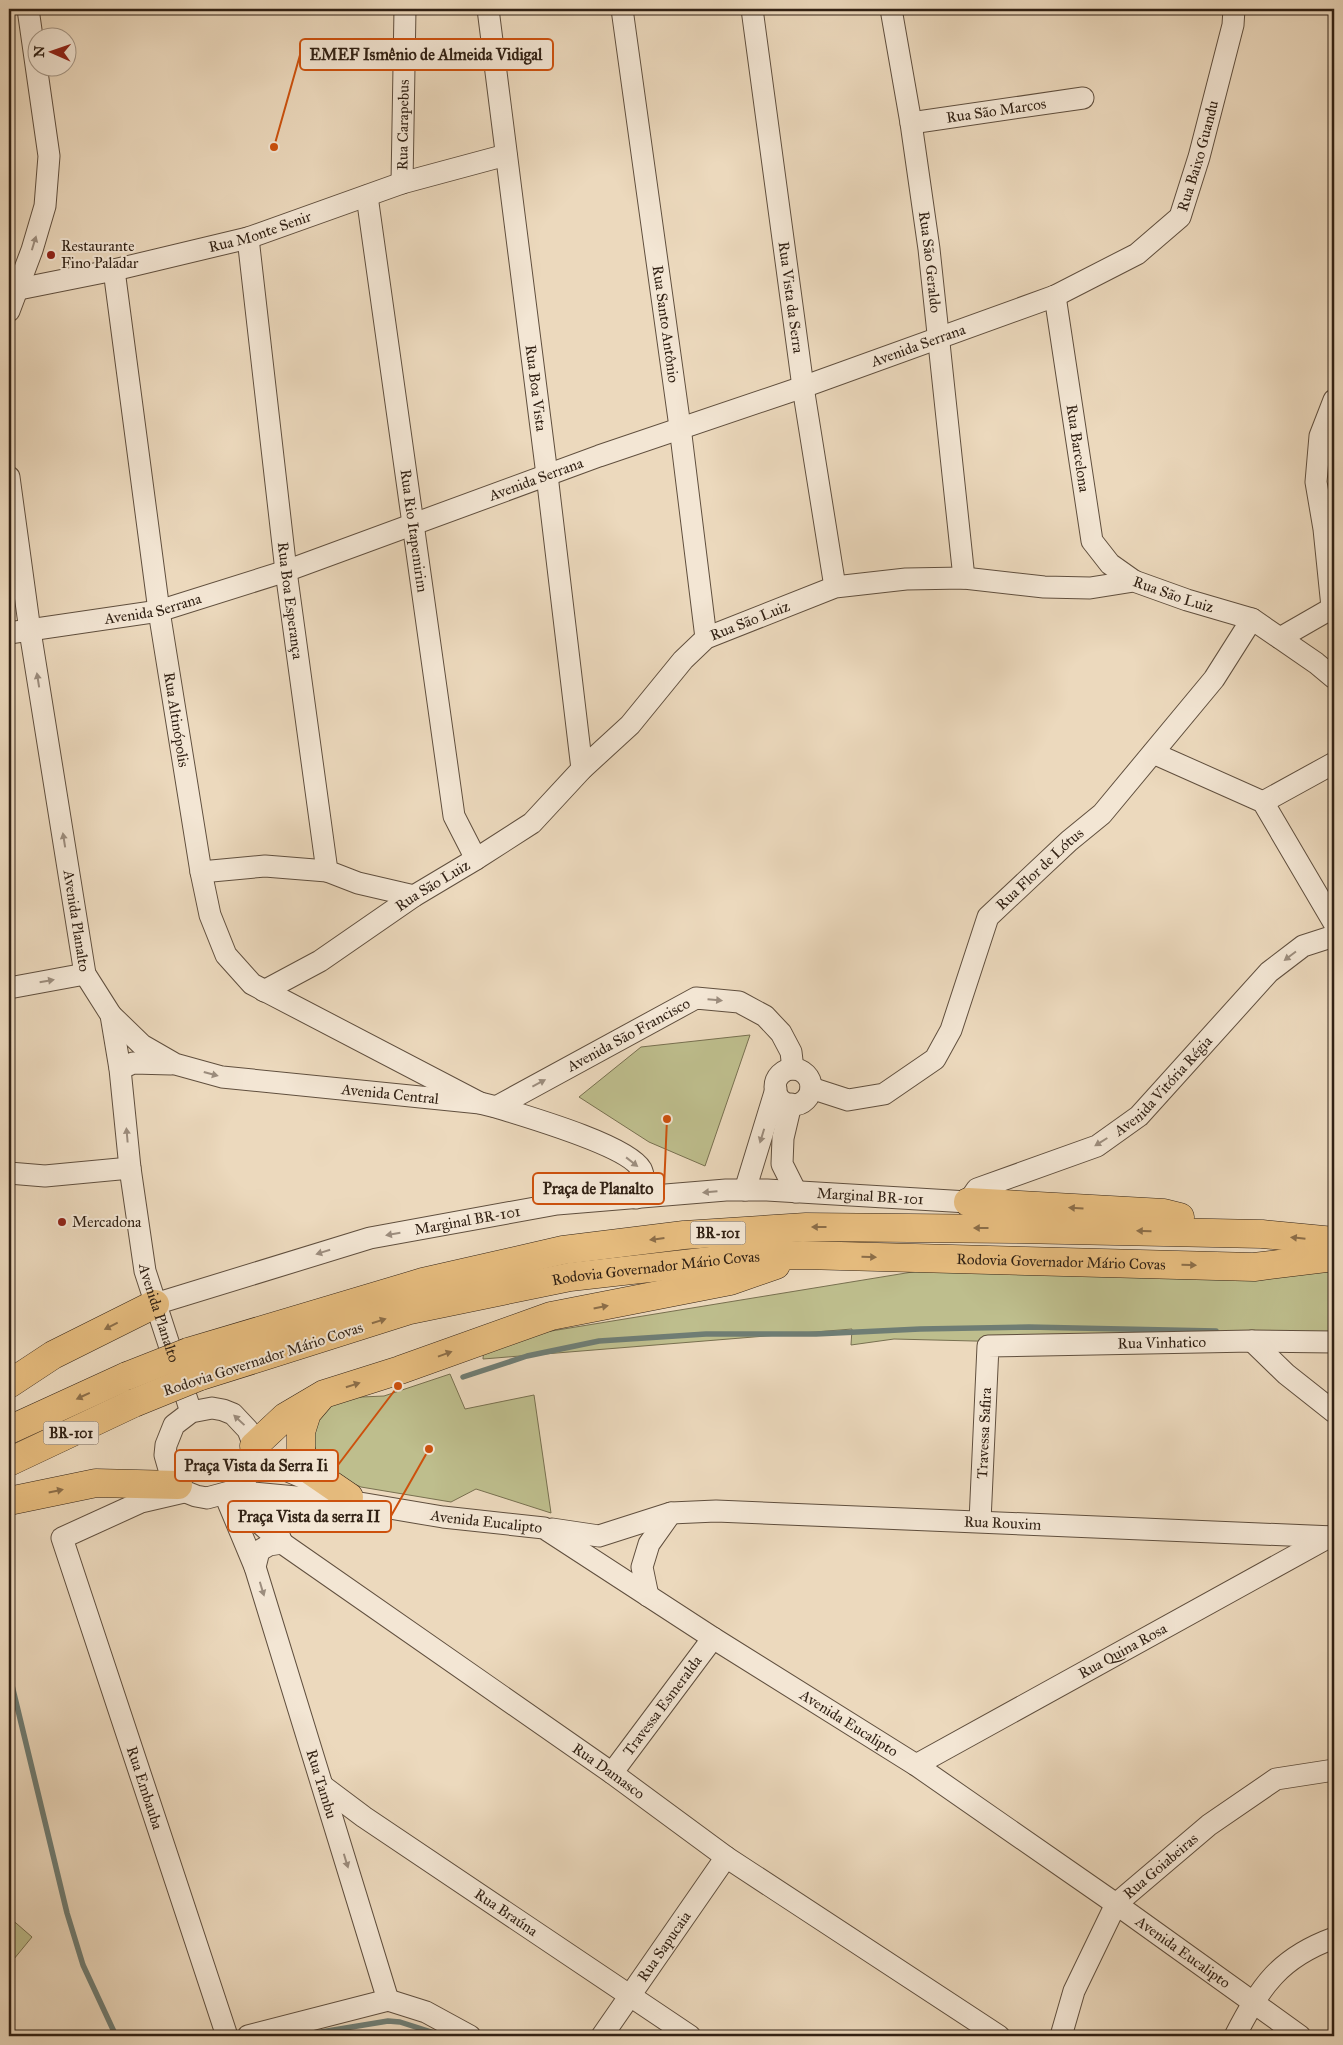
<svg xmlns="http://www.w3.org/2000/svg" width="1343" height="2045" font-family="'IM FELL Great Primer',serif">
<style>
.green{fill:#bebe8d;stroke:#787050}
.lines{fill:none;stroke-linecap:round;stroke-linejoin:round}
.stream{stroke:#6f7d74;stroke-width:5.5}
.minor-casing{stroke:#604f3e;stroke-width:23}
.major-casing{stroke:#312114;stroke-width:29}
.minor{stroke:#f3e6d4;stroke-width:21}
.major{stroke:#e6bc7e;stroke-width:28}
.major-bridge-casing{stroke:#312114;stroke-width:29;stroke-linecap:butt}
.major-bridge{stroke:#e6bc7e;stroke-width:28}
.oneway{fill:#9c8d7e}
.oneway2{fill:#8c6e49}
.poi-dot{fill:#8f2418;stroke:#f3e6d4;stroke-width:2}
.labels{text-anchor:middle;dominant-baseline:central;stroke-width:4;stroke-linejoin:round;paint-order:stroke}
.shield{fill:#f3e6d4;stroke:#6b5c4e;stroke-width:1}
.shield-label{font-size:14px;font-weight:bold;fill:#312114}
.street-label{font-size:15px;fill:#312114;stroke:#f3e6d4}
.poi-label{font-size:15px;fill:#312114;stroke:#f3e6d4;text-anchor:start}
.leader{fill:none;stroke:#cd510d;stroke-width:2}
.callout-dot{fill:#cd510d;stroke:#f3e6d4;stroke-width:2}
.callout{fill:#f3e6d4;stroke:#cd510d;stroke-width:2}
.callout-label{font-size:16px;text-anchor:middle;font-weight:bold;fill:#312114}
</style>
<rect width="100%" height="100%" fill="#ecd9bd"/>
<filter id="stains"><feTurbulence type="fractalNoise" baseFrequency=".004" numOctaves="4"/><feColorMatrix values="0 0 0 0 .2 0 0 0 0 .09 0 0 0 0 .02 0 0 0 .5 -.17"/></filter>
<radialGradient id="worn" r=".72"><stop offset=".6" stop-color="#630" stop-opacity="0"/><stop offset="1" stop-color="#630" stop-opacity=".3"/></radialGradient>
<g class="green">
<polygon points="750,1035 705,1166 649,1142 579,1097 641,1047"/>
<polygon points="1004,1257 1334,1271 1334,1350 894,1339 851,1345 852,1329 483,1359 484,1342"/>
<polygon points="450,1374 465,1409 534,1395 551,1513 476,1489 451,1502 361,1487 327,1472 319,1459 312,1439 317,1418 329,1404 340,1398 384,1396"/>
<polygon points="9,1917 32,1937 9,1965"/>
</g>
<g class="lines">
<g class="stream">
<polyline points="463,1377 527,1356 599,1341 706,1334 816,1334 920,1329 1029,1327 1216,1331"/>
<polyline points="9,1673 67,1913 83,1965 116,2036"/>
<polyline points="297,2036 388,2021 400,2022 444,2036"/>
</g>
<defs>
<g id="minor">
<path id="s1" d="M488,9L547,475L582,769"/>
<path id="s2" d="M622,9L680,427L706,638"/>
<path id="s3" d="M752,9L803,387L835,587"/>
<path id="s4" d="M891,9L911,123L929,249L964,578"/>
<path id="s5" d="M911,123L1083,98"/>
<path id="s6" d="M402,183L405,9"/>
<path id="s7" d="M367,196L454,816L476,859"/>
<path id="s8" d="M248,238L286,571L327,871L358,883L414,896"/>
<path id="s9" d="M114,270L159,611L201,872L210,915L226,955L252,984L480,1103"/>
<path id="s10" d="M9,291L114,270L248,238L402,183L506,155"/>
<path id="s11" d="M1055,296L1092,541L1110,564L1134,581"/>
<polyline points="9,311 32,250 45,206 49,156 28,9"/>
<path id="s12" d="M9,477L30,631L85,974L111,1015L120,1069L130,1168L145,1271L191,1412"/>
<polyline points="1332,607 1324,529 1316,482 1320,436 1334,400"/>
<path id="s13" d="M9,633L159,611L286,571L599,456L803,387L1055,296L1137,254L1180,217L1199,157L1233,25L1234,9"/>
<polyline points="1280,638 1334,607"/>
<polyline points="1153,753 1263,802 1334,923"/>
<polyline points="1263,802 1334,763"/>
<polyline points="201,872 265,866 327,871"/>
<polyline points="9,988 85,974"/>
<path id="s14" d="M264,991L320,961L414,896L476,859L532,823L582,769L630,725L683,660L706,638L835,587L906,579L964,578L1044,587L1090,588L1134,581L1187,600L1252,619L1316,663L1334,678"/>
<path id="s15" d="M111,1015L142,1045L175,1064L222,1077L480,1103L496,1107C525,1116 627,1145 641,1169C643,1173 644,1179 645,1184L636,1198"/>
<polyline points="120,1069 133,1063 171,1064"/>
<circle cx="793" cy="1087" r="18"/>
<path id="s16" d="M811,1088L848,1100L884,1094L935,1059L951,1030L988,917L1069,841L1102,814L1214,679L1252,619"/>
<polyline points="791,1104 783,1138 782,1164 796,1192"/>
<path id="s17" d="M496,1107L696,998L739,1002L765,1016L781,1033L791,1052L793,1069"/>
<polyline points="9,1173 45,1176 130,1168"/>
<polyline points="745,1190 776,1089"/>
<path id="s18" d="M155,1304L370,1238L557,1204L726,1190H767L968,1202L977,1189L1097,1146L1139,1116L1269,972L1303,946L1334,936"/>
<polyline points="1252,1341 1286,1374 1334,1412"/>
<polyline points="255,1457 323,1486"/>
<path id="s19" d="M233,1491L245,1481L254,1461V1446L248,1430L233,1414L223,1410L212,1408L191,1412L174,1425L166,1445L165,1455L171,1476L186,1492L196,1496L207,1498L233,1491L360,1503L443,1517L544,1528L713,1638L916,1765L1116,1904L1300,2036"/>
<path id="s20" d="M184,1492L141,1502L62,1538L227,2036"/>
<path id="s21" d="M227,1494L282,1543L612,1773L726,1857L999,2036"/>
<path id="s22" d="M225,1495L255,1567L388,2000"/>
<path id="s23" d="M980,1521L988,1346L1252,1341L1334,1342"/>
<path id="s24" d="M552,1529L599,1536L671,1513L716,1511L1334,1537"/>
<path d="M255,1567L259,1551L269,1545L282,1543C274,1523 270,1511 290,1497"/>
<polyline points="648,1596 642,1567 649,1544 671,1513"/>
<path id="s25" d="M916,1765L1329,1537"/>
<path id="s26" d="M612,1773L713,1638"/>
<path id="s27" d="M324,1787L364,1817L690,2036"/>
<polyline points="248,2036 388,2000 426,2012 470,2036"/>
<path id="s28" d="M602,2036L726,1857"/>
<path id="s29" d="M1061,2036L1074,1991L1116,1904L1209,1825L1276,1779L1334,1770"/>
<path d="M1235,2036C1261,1986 1279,1958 1334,1938"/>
</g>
<g id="major">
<polyline points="968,1202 1164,1213 1180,1217"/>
<polyline points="188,1352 423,1282 563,1250 684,1235 806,1227 1013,1229 1262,1234 1334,1241"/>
<path id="s30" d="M198,1377L410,1310L570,1277L746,1257L803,1255L1254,1267L1334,1257"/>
<polyline points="9,1384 53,1355 155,1304"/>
<polyline points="319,1399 307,1413 301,1432 301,1453 311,1471 349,1497"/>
<polyline points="9,1430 127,1376"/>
<polyline points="254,1446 285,1417 324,1394 400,1370 551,1316 730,1281 776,1265"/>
<polyline points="9,1462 134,1403"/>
<polyline points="9,1501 96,1483 178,1485"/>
</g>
</defs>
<use href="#minor" class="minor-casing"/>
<use href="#major" class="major-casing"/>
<use href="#minor" class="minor"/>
<use href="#major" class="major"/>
<defs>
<g id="major-bridge">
<polyline points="127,1376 188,1352"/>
<polyline points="134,1403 198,1377"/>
</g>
</defs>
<use href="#major-bridge" class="major-bridge-casing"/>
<use href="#major-bridge" class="major-bridge"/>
</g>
<defs><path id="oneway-solid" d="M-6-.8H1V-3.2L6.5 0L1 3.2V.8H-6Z" transform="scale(1.25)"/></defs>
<g class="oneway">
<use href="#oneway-solid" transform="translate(34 243) rotate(-73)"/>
<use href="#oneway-solid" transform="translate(38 680) rotate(-99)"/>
<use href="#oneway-solid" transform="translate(64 840) rotate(-99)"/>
<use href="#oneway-solid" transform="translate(1290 956) rotate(143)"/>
<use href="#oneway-solid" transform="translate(47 981) rotate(-10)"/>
<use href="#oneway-solid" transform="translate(715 1000) rotate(5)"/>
<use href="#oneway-solid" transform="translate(211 1074) rotate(15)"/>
<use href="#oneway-solid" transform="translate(539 1083) rotate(-28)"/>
<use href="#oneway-solid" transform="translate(127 1135) rotate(-95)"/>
<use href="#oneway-solid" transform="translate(762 1136) rotate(107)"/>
<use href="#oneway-solid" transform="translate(1101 1142) rotate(148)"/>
<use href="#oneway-solid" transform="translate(632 1162) rotate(38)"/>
<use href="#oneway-solid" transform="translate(710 1192) rotate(175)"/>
<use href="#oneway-solid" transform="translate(393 1234) rotate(170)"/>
<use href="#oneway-solid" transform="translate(323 1252) rotate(163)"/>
<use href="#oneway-solid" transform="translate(239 1420) rotate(-137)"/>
<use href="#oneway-solid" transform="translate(262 1589) rotate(73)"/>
<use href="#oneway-solid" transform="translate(346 1861) rotate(73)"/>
</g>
<g class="oneway2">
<use href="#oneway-solid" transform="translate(1076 1208) rotate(-177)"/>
<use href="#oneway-solid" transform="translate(819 1227) rotate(-180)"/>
<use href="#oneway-solid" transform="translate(981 1228) rotate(-180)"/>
<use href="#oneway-solid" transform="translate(1144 1231) rotate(-179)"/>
<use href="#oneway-solid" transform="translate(1298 1238) rotate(-174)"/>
<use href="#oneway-solid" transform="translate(657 1239) rotate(173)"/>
<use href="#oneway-solid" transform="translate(869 1257) rotate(1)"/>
<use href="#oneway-solid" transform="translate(1189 1265) rotate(1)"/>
<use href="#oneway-solid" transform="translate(601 1307) rotate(-11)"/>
<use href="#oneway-solid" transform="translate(379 1321) rotate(-18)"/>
<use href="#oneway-solid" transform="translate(111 1326) rotate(153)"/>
<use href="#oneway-solid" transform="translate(445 1354) rotate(-20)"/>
<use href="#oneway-solid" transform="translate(353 1385) rotate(-18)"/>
<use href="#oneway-solid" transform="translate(83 1396) rotate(155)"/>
<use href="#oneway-solid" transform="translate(56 1491) rotate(-12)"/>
</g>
<g class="poi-dot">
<circle cx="51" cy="255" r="5"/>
<circle cx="62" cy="1222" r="5"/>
</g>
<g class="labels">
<g class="shield">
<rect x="690.5" y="1221.5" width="55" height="23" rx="4"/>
<rect x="43.5" y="1421.5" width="55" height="23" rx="4"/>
</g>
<g class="shield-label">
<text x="718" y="1233">BR-101</text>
<text x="71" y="1433">BR-101</text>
</g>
<g class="street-label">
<text stroke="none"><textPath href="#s5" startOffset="86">Rua São Marcos</textPath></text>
<text stroke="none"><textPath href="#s6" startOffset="58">Rua Carapebus</textPath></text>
<text stroke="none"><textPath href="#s13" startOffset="1314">Rua Baixo Guandu</textPath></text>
<text stroke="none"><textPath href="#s10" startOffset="258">Rua Monte Senir</textPath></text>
<text stroke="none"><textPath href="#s4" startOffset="256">Rua São Geraldo</textPath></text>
<text stroke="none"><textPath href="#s3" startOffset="291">Rua Vista da Serra</textPath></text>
<text stroke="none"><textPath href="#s2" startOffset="318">Rua Santo Antônio</textPath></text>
<text stroke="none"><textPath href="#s13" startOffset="956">Avenida Serrana</textPath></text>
<text stroke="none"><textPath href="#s1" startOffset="382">Rua Boa Vista</textPath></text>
<text stroke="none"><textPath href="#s11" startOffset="154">Rua Barcelona</textPath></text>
<text stroke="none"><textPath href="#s13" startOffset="551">Avenida Serrana</textPath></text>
<text stroke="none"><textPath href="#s7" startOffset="338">Rua Rio Itapemirim</textPath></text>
<text stroke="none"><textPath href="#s14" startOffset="1052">Rua São Luiz</textPath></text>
<text stroke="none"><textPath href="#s8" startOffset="365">Rua Boa Esperança</textPath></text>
<text stroke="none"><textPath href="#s13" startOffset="146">Avenida Serrana</textPath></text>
<text stroke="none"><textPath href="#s14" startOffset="618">Rua São Luiz</textPath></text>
<text stroke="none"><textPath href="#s9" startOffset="454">Rua Altinópolis</textPath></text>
<text stroke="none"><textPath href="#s16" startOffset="360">Rua Flor de Lótus</textPath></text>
<text stroke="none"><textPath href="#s14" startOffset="199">Rua São Luiz</textPath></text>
<text stroke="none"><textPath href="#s12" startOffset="449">Avenida Planalto</textPath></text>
<text stroke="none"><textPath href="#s17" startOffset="151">Avenida São Francisco</textPath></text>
<text stroke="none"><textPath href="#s18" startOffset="1060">Avenida Vitória Régia</textPath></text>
<text stroke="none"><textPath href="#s15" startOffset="299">Avenida Central</textPath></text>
<text stroke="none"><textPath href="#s18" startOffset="729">Marginal BR-101</textPath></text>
<text stroke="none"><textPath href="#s18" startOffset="324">Marginal BR-101</textPath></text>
<text stroke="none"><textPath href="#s30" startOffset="878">Rodovia Governador Mário Covas</textPath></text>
<text stroke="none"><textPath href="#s30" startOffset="472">Rodovia Governador Mário Covas</textPath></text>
<text stroke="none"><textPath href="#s12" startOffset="854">Avenida Planalto</textPath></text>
<text stroke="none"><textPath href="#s23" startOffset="349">Rua Vinhatico</textPath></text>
<text transform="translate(263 1359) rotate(-18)">Rodovia Governador Mário Covas</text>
<text stroke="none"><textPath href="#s23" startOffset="88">Travessa Safira</textPath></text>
<text stroke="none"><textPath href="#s24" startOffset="455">Rua Rouxim</textPath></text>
<text stroke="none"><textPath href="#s19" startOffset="536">Avenida Eucalipto</textPath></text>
<text stroke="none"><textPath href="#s25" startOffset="236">Rua Quina Rosa</textPath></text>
<text stroke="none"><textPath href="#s26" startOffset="84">Travessa Esmeralda</textPath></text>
<text stroke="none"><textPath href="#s19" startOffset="956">Avenida Eucalipto</textPath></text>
<text stroke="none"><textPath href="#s21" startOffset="472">Rua Damasco</textPath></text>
<text stroke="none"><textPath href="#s22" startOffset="305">Rua Tambu</textPath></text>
<text stroke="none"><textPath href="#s20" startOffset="394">Rua Embauba</textPath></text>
<text stroke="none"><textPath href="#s29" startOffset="202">Rua Goiabeiras</textPath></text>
<text stroke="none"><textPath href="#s27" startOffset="221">Rua Braúna</textPath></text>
<text stroke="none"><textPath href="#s28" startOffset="109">Rua Sapucaia</textPath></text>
<text stroke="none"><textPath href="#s19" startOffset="1361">Avenida Eucalipto</textPath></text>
</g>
<g class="poi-label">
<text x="61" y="246">Restaurante<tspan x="61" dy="17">Fino Paladar</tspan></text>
<text x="72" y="1222">Mercadona</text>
</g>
</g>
<path class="leader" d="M274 147L300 55M667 1119L664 1188M398 1386L338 1465M429 1449L391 1516"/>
<g class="callout-dot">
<circle cx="274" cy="147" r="5"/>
<circle cx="667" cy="1119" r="5"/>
<circle cx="398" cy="1386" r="5"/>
<circle cx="429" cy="1449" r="5"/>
</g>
<g class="callout">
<rect x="300" y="39" width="253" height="31" rx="5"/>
<rect x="533" y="1173" width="131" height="31" rx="5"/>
<rect x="175" y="1450" width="163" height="31" rx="5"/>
<rect x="228" y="1501" width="163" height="31" rx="5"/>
</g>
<g class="callout-label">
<text x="426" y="60">EMEF Ismênio de Almeida Vidigal</text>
<text x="598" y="1194">Praça de Planalto</text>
<text x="256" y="1471">Praça Vista da Serra Ii</text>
<text x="309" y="1522">Praça Vista da serra II</text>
</g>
<rect width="1343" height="2045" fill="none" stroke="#ecd9bd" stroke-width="30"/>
<rect x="10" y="10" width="1323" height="2025" fill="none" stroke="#312114" stroke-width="2.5"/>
<rect x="15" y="15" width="1313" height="2015" fill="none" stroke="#312114"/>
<g transform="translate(52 52) rotate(272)"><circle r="24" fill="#f3e6d4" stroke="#a59787"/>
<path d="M0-4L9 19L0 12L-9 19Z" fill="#8f2418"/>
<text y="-8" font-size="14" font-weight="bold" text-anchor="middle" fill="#312114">N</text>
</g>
<rect width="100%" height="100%" filter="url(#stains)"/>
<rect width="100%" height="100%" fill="url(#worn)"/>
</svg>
